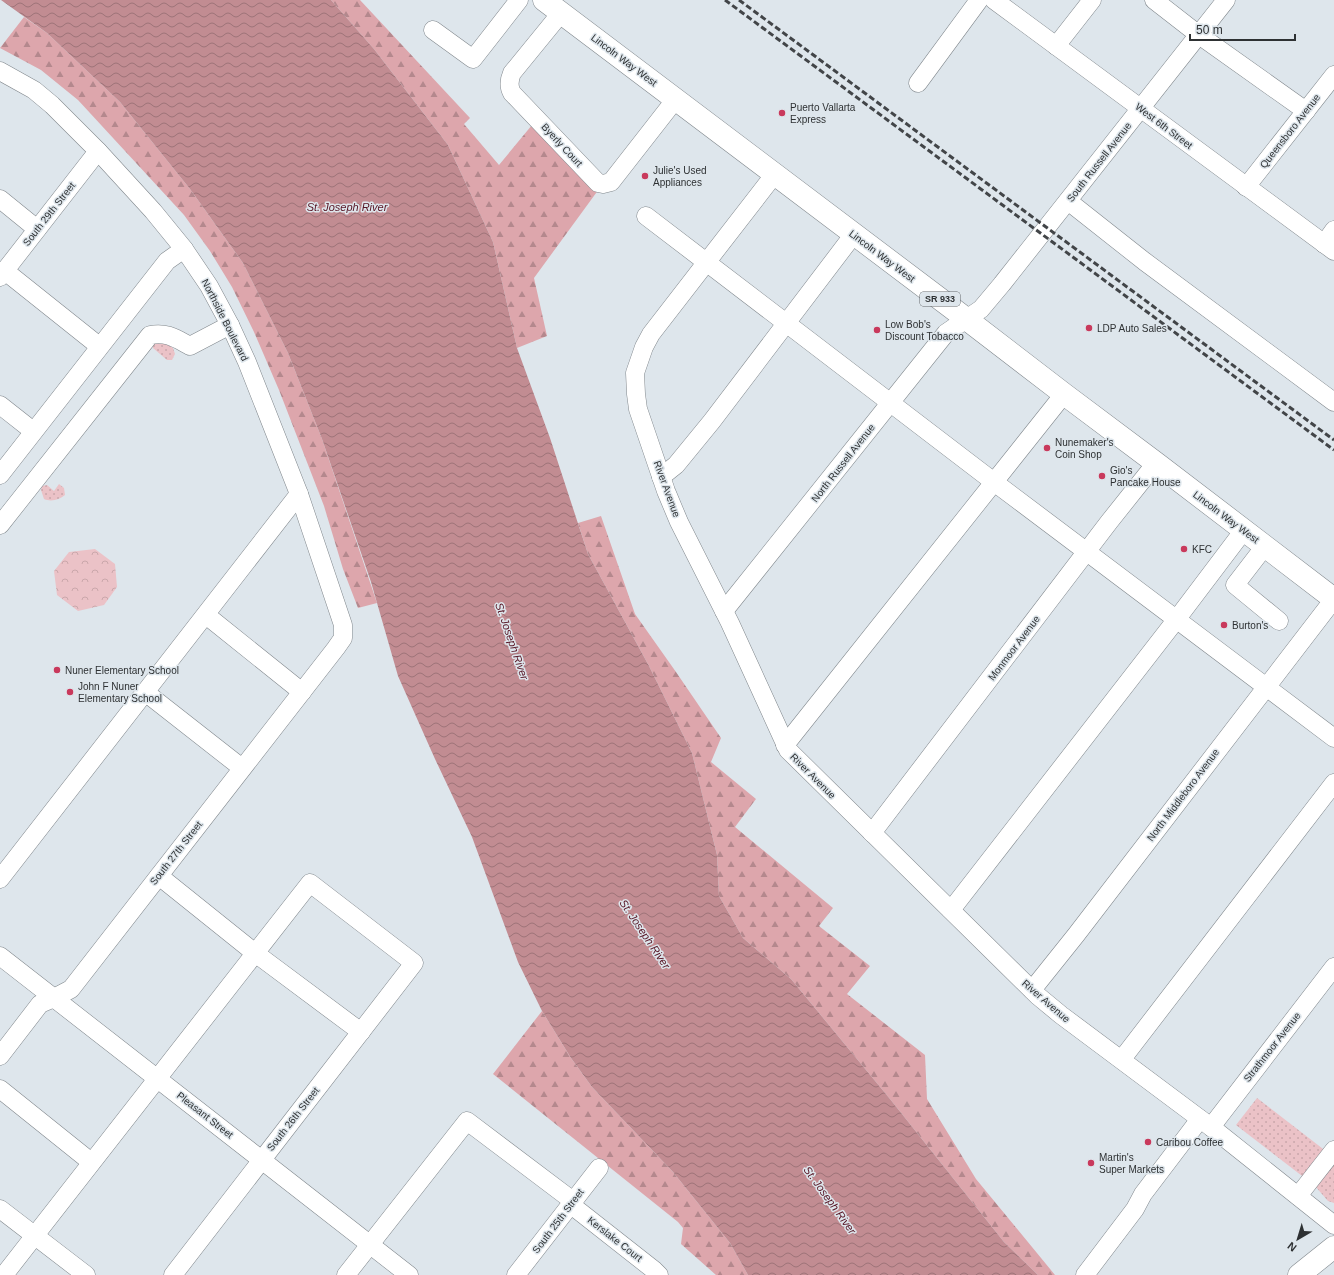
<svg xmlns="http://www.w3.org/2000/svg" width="1334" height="1275" font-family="Arial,sans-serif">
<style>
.grass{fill:url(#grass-dots)}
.forest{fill:url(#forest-firs)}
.park{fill:url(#park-crowns)}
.water{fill:url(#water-waves)}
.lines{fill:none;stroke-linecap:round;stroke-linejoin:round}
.minor-casing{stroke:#80878c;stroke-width:19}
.major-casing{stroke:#80878c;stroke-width:23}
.minor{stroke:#fff;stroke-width:18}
.major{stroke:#fff;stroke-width:22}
.rail{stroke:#424548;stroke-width:3;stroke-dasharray:6 3;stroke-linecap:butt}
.poi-dot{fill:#c9395c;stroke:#dee6ec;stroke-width:1.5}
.labels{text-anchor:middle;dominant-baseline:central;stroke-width:3;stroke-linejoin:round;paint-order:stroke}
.shield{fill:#dee6ec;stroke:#63676a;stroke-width:1}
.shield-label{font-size:9px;font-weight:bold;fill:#2e3133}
.street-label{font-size:10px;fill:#2e3133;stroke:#dee6ec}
.poi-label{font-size:10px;fill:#2e3133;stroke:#dee6ec;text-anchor:start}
.water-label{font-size:11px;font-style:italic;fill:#561424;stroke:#dee6ec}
</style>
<defs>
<pattern id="grass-dots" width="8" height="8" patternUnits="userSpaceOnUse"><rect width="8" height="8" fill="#ebc2c7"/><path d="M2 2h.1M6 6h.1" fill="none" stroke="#caa7ab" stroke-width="1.8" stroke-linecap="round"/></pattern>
<pattern id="forest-firs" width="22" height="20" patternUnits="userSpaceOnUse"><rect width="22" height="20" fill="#dda6ac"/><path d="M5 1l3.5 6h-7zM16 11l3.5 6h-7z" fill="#b4888d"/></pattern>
<pattern id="park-crowns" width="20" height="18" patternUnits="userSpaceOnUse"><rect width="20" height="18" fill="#ebc2c7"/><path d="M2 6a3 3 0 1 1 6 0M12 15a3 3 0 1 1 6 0" fill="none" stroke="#caa7ab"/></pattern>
<pattern id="water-waves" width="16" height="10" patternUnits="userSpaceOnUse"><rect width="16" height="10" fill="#c28c92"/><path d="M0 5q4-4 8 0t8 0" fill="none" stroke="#9e7378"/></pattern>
</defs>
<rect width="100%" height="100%" fill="#dee6ec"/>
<g class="grass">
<polygon points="163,341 173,348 175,354 172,360 167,360 153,348 153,344"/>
<path d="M59,484L64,488L65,495C59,500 51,502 44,499L41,490L42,486L47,485L54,491Z"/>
<polygon points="1257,1098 1327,1152 1306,1179 1236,1125"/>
<polygon points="1334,1160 1334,1203 1328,1201 1315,1186"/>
</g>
<g class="forest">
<polygon points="331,0 360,0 470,118 464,124 499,165 532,125 599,189 534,278 547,336 517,348 493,242 448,145 374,49"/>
<polygon points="24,17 47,33 120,102 190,189 243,263 288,353 322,439 377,603 358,608 343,569 324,506 279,390 254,332 232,287 210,251 184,215 78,100 41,70 0,48"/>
<polygon points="601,516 635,614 676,672 721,738 711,762 756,799 735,827 833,908 819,926 870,966 847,994 925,1055 927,1099 976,1179 1055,1275 1038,1275 1004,1242 890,1099 791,979 743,938 719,896 717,855 692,753 649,666 588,554 578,523"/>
<polygon points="542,1011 571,1058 592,1087 673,1172 730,1243 748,1275 716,1275 681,1244 683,1228 678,1222 493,1074"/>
</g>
<polygon class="park" points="95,549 115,564 117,587 104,605 78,611 57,595 54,571 69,552"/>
<polygon class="water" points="1,0 331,0 374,49 448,145 493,242 517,348 550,438 588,554 649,666 692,753 717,855 719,896 743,938 791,979 890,1099 1004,1242 1038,1275 748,1275 730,1243 673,1172 592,1087 571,1058 542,1011 518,962 472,837 435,759 398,676 371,582 322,439 288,353 243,263 190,189 120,102 47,33"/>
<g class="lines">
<defs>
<g id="minor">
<polyline points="994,0 1334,251"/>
<polyline points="1154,0 1199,35 1306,111"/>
<path d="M561,13L512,73C509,80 508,86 512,93L598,183L603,184L611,182L675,100"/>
<polyline points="433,30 473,59 519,0"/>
<polyline points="1056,46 1092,0"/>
<polyline points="0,71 34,90 52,105 98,151 153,211 184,249 209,286 230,325 247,362 299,494 343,625 343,638 336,648 71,989 54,998 40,1004 0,1056"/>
<polyline points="918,83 979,0"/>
<polyline points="774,175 651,334 644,347 635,373 636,394 638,409 666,491 679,522 730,623 788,750 1038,996 1061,1015 1211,1127 1334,1225"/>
<polyline points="1246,187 1334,75"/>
<polyline points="0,199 37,229"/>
<polyline points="1068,201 1144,261 1334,402"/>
<polyline points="646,216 994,482 1334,738"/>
<polyline points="1324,244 1334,230"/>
<polyline points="5,271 99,346"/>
<polyline points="0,277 98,151"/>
<polyline points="0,405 33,431"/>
<polyline points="0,475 167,261 184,249"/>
<polyline points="661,477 676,465 712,421 854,234"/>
<path d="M0,525L150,335C167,332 175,338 190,346L230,325"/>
<polyline points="1265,546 1235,585 1279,621"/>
<polyline points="724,611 946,333 981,309 1002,284 1226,0"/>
<polyline points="206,615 302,692"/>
<polyline points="145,692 242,768"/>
<polyline points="785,745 1064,394"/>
<polyline points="872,833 1109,522 1156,463"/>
<polyline points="159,876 255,953 361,1032"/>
<polyline points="0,879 299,494"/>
<polyline points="951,910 1176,620 1244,530"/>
<polyline points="0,956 409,1275"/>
<polyline points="1032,990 1076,935 1334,599"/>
<polyline points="1122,1059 1334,783"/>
<polyline points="0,1089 91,1162"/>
<polyline points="1211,1127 1334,967"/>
<polyline points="1298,1196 1334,1150"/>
<polyline points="570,1204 654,1270 659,1275"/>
<polyline points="0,1209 86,1275"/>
<polyline points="4,1275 310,883 414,963 173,1275"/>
<polyline points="346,1275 467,1121 573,1201"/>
<polyline points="516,1275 599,1168"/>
<polyline points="1085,1275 1135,1209 1143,1194 1200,1119"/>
</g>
<g id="major">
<polyline points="544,0 952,308 1064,394 1156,463 1334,599"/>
<polyline points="1299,1275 1334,1247"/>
</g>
</defs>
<use href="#minor" class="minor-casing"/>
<use href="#major" class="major-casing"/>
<use href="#minor" class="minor"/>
<use href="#major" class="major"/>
<g class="rail">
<polyline points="725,0 1334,450"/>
<polyline points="739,0 1334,440"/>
</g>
</g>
<g class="poi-dot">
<circle cx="782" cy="113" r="4"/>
<circle cx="645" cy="176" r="4"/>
<circle cx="1089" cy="328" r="4"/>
<circle cx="877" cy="330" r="4"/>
<circle cx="1047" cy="448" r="4"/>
<circle cx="1102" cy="476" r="4"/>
<circle cx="1184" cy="549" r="4"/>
<circle cx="1224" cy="625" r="4"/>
<circle cx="57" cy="670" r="4"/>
<circle cx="70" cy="692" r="4"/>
<circle cx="1148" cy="1142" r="4"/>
<circle cx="1091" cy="1163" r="4"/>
</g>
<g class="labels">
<rect class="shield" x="920" y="292" width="40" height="14" rx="3"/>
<g class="shield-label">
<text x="940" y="299">SR 933</text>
</g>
<g class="street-label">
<text transform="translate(624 60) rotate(37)">Lincoln Way West</text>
<text transform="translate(1164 126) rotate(37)">West 6th Street</text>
<text transform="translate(1290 131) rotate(-52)">Queensboro Avenue</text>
<text transform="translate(562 145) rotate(47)">Byerly Court</text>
<text transform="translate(1099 162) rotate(-52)">South Russell Avenue</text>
<text transform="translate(49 214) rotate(-52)">South 29th Street</text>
<text transform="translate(882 256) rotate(37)">Lincoln Way West</text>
<text transform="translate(225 320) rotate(63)">Northside Boulevard</text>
<text transform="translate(843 463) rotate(-52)">North Russell Avenue</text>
<text transform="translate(667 489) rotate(70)">River Avenue</text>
<text transform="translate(1226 517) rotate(37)">Lincoln Way West</text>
<text transform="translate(1014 648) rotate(-53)">Monmoor Avenue</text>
<text transform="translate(813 776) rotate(45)">River Avenue</text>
<text transform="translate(1183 795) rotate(-53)">North Middleboro Avenue</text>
<text transform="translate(176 853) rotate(-52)">South 27th Street</text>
<text transform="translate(1046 1001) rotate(41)">River Avenue</text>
<text transform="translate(1272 1047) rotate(-52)">Strathmoor Avenue</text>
<text transform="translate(205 1115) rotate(38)">Pleasant Street</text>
<text transform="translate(293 1119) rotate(-52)">South 26th Street</text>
<text transform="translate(558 1221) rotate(-53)">South 25th Street</text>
<text transform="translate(615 1239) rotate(38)">Kerslake Court</text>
</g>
<g class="poi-label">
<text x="790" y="107">Puerto Vallarta<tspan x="790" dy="12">Express</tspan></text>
<text x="653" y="170">Julie's Used<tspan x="653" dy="12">Appliances</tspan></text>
<text x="885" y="324">Low Bob's<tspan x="885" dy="12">Discount Tobacco</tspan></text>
<text x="1097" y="328">LDP Auto Sales</text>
<text x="1055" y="442">Nunemaker's<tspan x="1055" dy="12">Coin Shop</tspan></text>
<text x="1110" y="470">Gio's<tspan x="1110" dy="12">Pancake House</tspan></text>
<text x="1192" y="549">KFC</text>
<text x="1232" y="625">Burton's</text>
<text x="65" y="670">Nuner Elementary School</text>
<text x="78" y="686">John F Nuner<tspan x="78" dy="12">Elementary School</tspan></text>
<text x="1156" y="1142">Caribou Coffee</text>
<text x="1099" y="1157">Martin's<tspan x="1099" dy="12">Super Markets</tspan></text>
</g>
<g class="water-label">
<text x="347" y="207">St. Joseph River</text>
<text transform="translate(512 641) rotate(71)">St. Joseph River</text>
<text transform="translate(645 934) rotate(56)">St. Joseph River</text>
<text transform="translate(830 1200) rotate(54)">St. Joseph River</text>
</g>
</g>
<g transform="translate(1298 1239) rotate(218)" stroke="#dee6ec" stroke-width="3" paint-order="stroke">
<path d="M0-3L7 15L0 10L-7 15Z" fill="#2e3133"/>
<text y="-6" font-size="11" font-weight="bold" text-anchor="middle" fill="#2e3133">N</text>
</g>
<path d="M1190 34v6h105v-6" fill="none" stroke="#2e3133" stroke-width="2"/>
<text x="1196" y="34" font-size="12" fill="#2e3133" stroke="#dee6ec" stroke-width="3" paint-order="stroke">50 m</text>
</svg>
